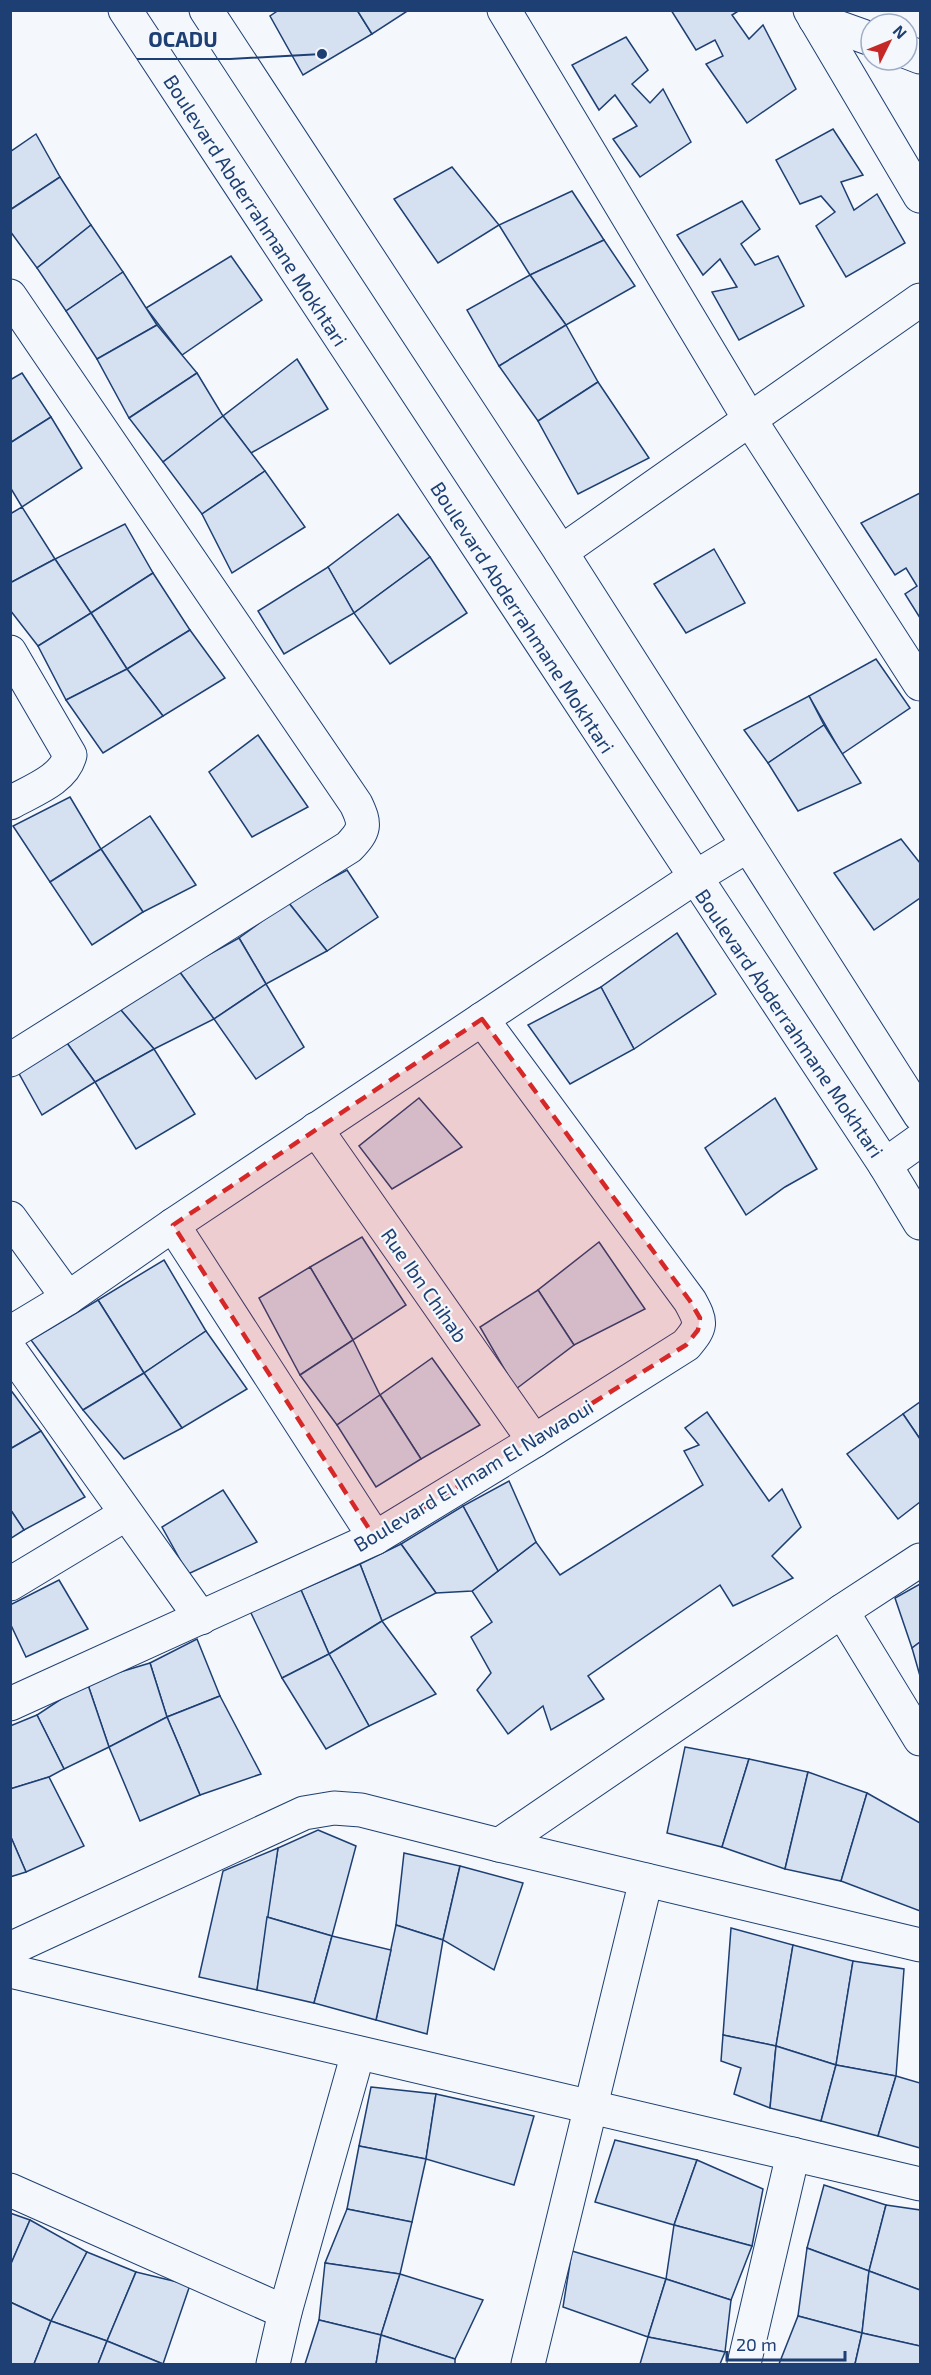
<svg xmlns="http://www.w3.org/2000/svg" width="931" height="2375" font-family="'Exo 2',sans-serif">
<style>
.building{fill:#d5e0f0;stroke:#1d3f73;stroke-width:1.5}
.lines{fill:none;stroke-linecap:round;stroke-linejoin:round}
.minor-casing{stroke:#1d3f73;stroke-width:35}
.major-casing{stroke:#1d3f73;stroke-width:35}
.minor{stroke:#f4f7fb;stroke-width:33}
.major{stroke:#f4f7fb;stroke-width:33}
.marked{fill:#d62828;fill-opacity:0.2;stroke:#d62828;stroke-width:4.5;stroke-dasharray:12 8;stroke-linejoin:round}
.labels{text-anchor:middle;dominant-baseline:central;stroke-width:4.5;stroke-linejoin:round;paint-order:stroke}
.street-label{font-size:20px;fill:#1d3f73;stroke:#f4f7fb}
.leader{fill:none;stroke:#1d3f73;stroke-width:2}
.callout-dot{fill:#1d3f73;stroke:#f4f7fb;stroke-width:2}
.callout-label{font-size:21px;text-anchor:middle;font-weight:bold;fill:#1d3f73;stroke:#f4f7fb;stroke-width:4.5;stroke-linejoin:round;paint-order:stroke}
</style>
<rect width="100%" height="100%" fill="#f4f7fb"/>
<g class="building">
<polygon points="279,10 357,10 372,34 303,75 270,16"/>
<polygon points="357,10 409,10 372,34"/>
<polygon points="671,10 740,10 732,15 749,39 763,25 796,89 747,123 706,64 723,56 715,40 696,50"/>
<polygon points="626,37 648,70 632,84 650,103 663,89 691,142 640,177 613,139 637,126 615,95 599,110 572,65"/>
<polygon points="833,129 863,175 841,182 854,210 877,194 905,243 846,277 816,226 835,212 821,196 800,204 776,160"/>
<polygon points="36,134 60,177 10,210 10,152"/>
<polygon points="452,167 499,225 438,263 394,199"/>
<polygon points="60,177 91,225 37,268 10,231 10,210"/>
<polygon points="572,191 604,240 530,275 499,225"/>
<polygon points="742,201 760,229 741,244 755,265 778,256 804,306 739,340 712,292 737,287 720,259 703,275 677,235"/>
<polygon points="91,225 123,272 66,311 37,268"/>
<polygon points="604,240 635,286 566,325 530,275"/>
<polygon points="231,256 262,300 182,355 146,308"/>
<polygon points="123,272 157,325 97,359 66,311"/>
<polygon points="530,275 566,325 499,366 467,310"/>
<polygon points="157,325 197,373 129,418 97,359"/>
<polygon points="566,325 598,382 538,421 499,366"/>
<polygon points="297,359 328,409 251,453 223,416"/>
<polygon points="22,373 51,417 10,443 10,380"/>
<polygon points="197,373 223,416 163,462 129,418"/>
<polygon points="598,382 649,458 578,494 538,421"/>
<polygon points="223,416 265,471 202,514 163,462"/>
<polygon points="51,417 82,468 22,507 10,487 10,443"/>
<polygon points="265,471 305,527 232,573 202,514"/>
<polygon points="920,493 920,618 905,594 917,586 906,568 895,575 861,523"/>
<polygon points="22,507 55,559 10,583 10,514"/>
<polygon points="398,514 430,557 354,613 328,567"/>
<polygon points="125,524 153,573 91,613 55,559"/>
<polygon points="714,549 745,603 686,633 654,584"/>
<polygon points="430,557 467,613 390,664 354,613"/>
<polygon points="55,559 91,613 38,646 10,610 10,583"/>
<polygon points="328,567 354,613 284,654 258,611"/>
<polygon points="153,573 190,630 127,669 91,613"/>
<polygon points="91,613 127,669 66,700 38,646"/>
<polygon points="190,630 225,678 163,716 127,669"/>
<polygon points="876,659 910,708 842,754 809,696"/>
<polygon points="127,669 163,716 103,753 66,700"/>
<polygon points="809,696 824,725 768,763 744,730"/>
<polygon points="824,725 861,783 798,811 768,763"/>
<polygon points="258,735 308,807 252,837 209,772"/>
<polygon points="70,797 101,849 50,882 13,826"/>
<polygon points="150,816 196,885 143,912 101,849"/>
<polygon points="901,839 920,863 920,898 874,930 834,873"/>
<polygon points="101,849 143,912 92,945 50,882"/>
<polygon points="347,870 378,917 327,951 288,902"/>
<polygon points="288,902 327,951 266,984 239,938"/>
<polygon points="677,933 716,994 634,1049 601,987"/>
<polygon points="239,938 266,984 214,1019 179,971"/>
<polygon points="179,971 214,1019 154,1049 120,1009"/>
<polygon points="266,984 304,1047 256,1079 214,1019"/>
<polygon points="601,987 634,1049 570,1084 528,1025"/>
<polygon points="120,1009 154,1049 95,1082 67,1043"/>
<polygon points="67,1043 95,1082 42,1115 17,1070"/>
<polygon points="154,1049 195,1114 136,1149 95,1082"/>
<polygon points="419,1098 462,1147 392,1189 359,1146"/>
<polygon points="775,1098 817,1169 785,1187 746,1215 705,1148"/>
<polygon points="362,1237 406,1305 353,1340 310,1267"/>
<polygon points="599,1242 645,1309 574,1345 538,1290"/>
<polygon points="164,1260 206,1331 144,1373 98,1300"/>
<polygon points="310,1267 353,1340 300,1375 259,1298"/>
<polygon points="538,1290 574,1345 516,1389 480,1327"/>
<polygon points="98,1300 144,1373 83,1410 31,1340"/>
<polygon points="206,1331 247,1389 182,1428 144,1373"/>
<polygon points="353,1340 380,1395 337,1425 300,1375"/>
<polygon points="432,1358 480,1425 421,1459 380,1395"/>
<polygon points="144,1373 182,1428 124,1459 83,1410"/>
<polygon points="10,1389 41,1431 10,1449"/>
<polygon points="380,1395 421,1459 376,1487 337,1425"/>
<polygon points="920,1402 920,1439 903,1414"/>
<polygon points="707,1412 769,1501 782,1489 801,1527 772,1556 793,1578 733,1606 720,1585 588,1676 604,1699 551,1730 543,1706 508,1734 477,1690 491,1673 471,1637 492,1622 472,1591 536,1542 560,1575 703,1485 684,1451 699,1445 685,1428"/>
<polygon points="903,1414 920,1439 920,1502 898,1519 847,1454"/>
<polygon points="41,1431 85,1497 24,1530 10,1509 10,1449"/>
<polygon points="509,1481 536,1542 498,1571 463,1506"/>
<polygon points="223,1490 257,1542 188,1574 162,1527"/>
<polygon points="463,1506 498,1571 472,1591 436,1593 401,1544"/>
<polygon points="10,1509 24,1530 10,1539"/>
<polygon points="401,1544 436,1593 382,1621 360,1564"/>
<polygon points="360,1564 382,1621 329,1654 301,1590"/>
<polygon points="59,1580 88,1629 26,1657 10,1623 10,1605"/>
<polygon points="920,1584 920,1642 912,1648 895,1598"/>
<polygon points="301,1590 329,1654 282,1678 250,1611"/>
<polygon points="382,1621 436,1694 369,1726 329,1654"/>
<polygon points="197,1639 220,1696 167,1717 150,1663"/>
<polygon points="920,1642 920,1676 912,1648"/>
<polygon points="329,1654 369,1726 326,1749 282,1678"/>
<polygon points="150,1663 167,1717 109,1747 87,1682"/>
<polygon points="87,1682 109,1747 64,1769 37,1715"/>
<polygon points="220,1696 261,1774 200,1795 167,1717"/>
<polygon points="37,1715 64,1769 49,1777 10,1789 10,1726"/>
<polygon points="167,1717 200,1795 140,1821 109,1747"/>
<polygon points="685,1747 749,1759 722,1847 667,1833"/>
<polygon points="749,1759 808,1772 785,1869 722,1847"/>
<polygon points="808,1772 867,1793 841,1881 785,1869"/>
<polygon points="49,1777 84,1846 26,1872 10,1835 10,1789"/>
<polygon points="867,1793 920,1823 920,1911 841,1881"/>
<polygon points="318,1830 356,1846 332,1936 267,1917 278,1848"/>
<polygon points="10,1835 26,1872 10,1877"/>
<polygon points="278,1848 257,1990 199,1977 223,1871"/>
<polygon points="404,1853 460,1866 443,1940 396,1925"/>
<polygon points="460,1866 523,1883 494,1970 443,1940"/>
<polygon points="267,1917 332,1936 314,2003 257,1990"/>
<polygon points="396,1925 443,1940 427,2034 376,2020"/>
<polygon points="731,1928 793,1945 776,2046 723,2035"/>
<polygon points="332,1936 391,1950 376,2020 314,2003"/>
<polygon points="793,1945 853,1961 836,2065 776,2046"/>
<polygon points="853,1961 904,1969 896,2076 836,2065"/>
<polygon points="723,2035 776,2046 770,2108 734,2094 741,2068 721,2061"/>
<polygon points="776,2046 836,2065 821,2121 770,2108"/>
<polygon points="836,2065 896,2076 878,2136 821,2121"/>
<polygon points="896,2076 920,2083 920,2148 878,2136"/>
<polygon points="371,2087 436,2094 426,2159 359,2146"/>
<polygon points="436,2094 534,2116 514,2185 426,2159"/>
<polygon points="615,2140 697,2160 674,2225 595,2202"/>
<polygon points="359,2146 426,2159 412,2222 347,2209"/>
<polygon points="697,2160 763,2189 752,2246 674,2225"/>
<polygon points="824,2185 886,2205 869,2271 807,2248"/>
<polygon points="886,2205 920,2210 920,2290 869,2271"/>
<polygon points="347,2209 412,2222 400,2274 325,2263"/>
<polygon points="10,2213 30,2220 10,2266"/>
<polygon points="30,2220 87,2252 51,2321 10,2302 10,2266"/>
<polygon points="674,2225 752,2246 731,2300 666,2279"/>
<polygon points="807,2248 869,2271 862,2333 798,2316"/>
<polygon points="572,2251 666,2279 648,2337 563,2307"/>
<polygon points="87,2252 136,2272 107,2341 51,2321"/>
<polygon points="325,2263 400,2274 381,2335 319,2320"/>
<polygon points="869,2271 920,2290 920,2346 862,2333"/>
<polygon points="136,2272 190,2285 163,2364 107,2341"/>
<polygon points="400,2274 483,2300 455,2359 381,2335"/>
<polygon points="666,2279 731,2300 725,2352 648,2337"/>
<polygon points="10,2302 51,2321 34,2364 10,2364"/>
<polygon points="798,2316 862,2333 855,2364 779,2364"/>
<polygon points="319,2320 381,2335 376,2364 305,2364"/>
<polygon points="51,2321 107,2341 98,2364 34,2364"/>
<polygon points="862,2333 920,2346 920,2364 855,2364"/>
<polygon points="381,2335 455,2359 455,2364 376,2364"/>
<polygon points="648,2337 725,2352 720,2364 640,2364"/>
<polygon points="107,2341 163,2364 98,2364"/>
</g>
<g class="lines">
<defs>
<g id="minor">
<polyline points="504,10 750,420 920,684"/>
<polyline points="810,10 920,196"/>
<polyline points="815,19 871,39"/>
<polyline points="907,52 920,57"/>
<path d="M10,296L356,804C366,825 365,830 349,847L10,1060"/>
<polyline points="561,552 920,300"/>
<path d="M10,652L70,755C64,780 31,791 10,803"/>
<polyline points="316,1129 534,1441"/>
<polyline points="885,1165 920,1140"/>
<polyline points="10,1218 68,1298"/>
<polyline points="173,1225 375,1538"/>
<polyline points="10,1333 68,1298 173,1225 694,878 747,846"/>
<polyline points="10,1350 201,1618"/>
<polyline points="10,1584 126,1514"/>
<polyline points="842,1611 920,1739"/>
<path d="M10,1704L375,1538L534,1441L686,1345C702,1326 702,1323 690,1301L482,1019"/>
<polyline points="499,1845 842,1611 920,1560"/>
<polyline points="10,1949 304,1813 334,1808 361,1810 499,1845 920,1945"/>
<polyline points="10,1971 920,2184"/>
<polyline points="10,2190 285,2312"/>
<polyline points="273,2364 285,2312 358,2053"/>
<polyline points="528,2364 646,1880"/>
<polyline points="744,2364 793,2154"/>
</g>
<g id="major">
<polyline points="125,10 885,1165 920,1223"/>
<polyline points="206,10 561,552 920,1115"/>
</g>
</defs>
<use href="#minor" class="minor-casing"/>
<use href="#major" class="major-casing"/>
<use href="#minor" class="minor"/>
<use href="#major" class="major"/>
</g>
<path class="marked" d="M482,1019L690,1301L700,1318L698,1330L686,1345L375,1538L173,1225Z"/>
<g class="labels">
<g class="street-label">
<text transform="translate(256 210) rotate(57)">Boulevard Abderrahmane Mokhtari</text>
<text transform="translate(523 617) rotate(57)">Boulevard Abderrahmane Mokhtari</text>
<text transform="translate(790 1023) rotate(56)">Boulevard Abderrahmane Mokhtari</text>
<text transform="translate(425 1285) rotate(55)">Rue Ibn Chihab</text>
<text transform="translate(473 1475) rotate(-31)">Boulevard El Imam El Nawaoui</text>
</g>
</g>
<path class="leader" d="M322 54L230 59H137"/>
<circle class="callout-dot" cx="322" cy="54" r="6"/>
<g class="callout-label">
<text x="183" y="47">OCADU</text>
</g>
<rect width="931" height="2375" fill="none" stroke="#1d3f73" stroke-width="24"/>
<g transform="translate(889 42) rotate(47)"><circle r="28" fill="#f4f7fb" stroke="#9eadc5" stroke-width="1.5"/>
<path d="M0-4.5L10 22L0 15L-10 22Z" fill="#c62828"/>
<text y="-9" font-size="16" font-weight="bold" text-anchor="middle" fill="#1d3f73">N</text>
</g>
<path d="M727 2351v9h118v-9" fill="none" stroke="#1d3f73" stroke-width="3"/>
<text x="736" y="2351" font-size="18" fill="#1d3f73" stroke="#f4f7fb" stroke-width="4.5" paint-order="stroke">20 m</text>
</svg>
